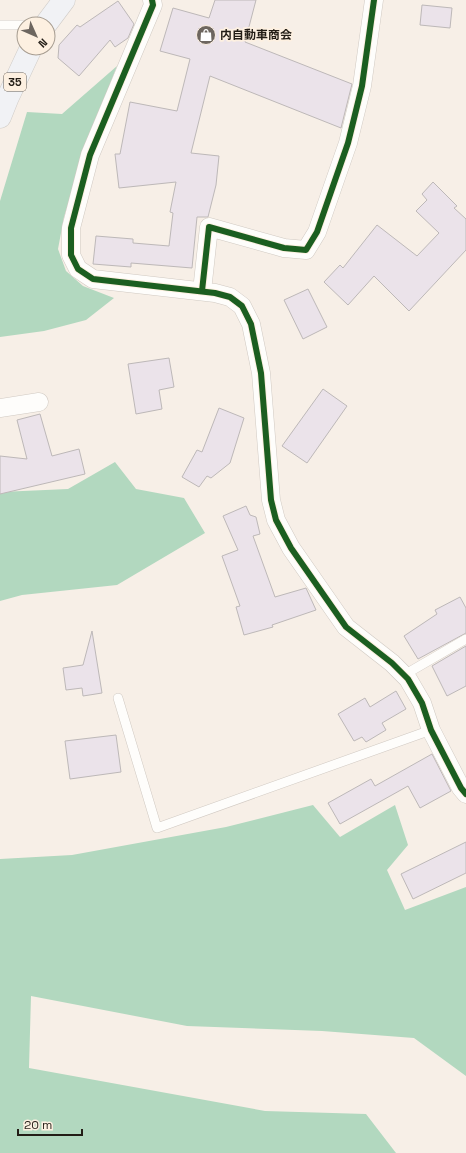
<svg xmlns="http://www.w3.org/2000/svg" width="466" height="1153" font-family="'Space Grotesk','Noto Sans JP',sans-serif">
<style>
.forest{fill:#b2d8bf}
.building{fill:#ebe3ea;stroke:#bdb8b8}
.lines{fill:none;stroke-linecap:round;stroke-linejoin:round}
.lane-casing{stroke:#d0c9c2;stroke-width:10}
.street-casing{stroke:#d0c9c2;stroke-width:19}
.primary-casing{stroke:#d0ccc8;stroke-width:23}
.lane{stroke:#fefdfb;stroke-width:9}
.street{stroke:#fefdfb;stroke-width:18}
.primary{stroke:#f1f2f5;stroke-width:22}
.cycleway-casing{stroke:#fdf0e1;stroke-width:8}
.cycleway{stroke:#1b5e20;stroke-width:6}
.labels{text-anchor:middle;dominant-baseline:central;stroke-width:3.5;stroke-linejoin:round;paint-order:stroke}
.shield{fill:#fdf0e1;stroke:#645c53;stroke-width:1}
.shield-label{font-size:11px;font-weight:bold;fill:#231d16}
.poi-label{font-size:12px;font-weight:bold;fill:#231d16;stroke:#fdf0e1;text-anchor:start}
</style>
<rect width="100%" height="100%" fill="#f7efe7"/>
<g class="forest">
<polygon points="117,66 89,138 64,217 58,249 66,271 83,286 114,298 86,320 44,331 0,337 0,201 27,112 62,114"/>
<polygon points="115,462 136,489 184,498 205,533 117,585 22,595 0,601 0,492 68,489"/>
<polygon points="313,805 340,837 395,805 408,845 387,870 405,910 466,887 466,1076 414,1038 322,1031 187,1026 31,996 29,1068 265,1111 366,1114 396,1153 0,1153 0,859 72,855 226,827"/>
</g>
<g class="building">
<polygon points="215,0 256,0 245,42 352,84 341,128 210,76 191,153 219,156 216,185 208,217 197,217 192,268 131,263 131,267 93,264 96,236 133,239 133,243 169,246 173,213 170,212 176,182 119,188 115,154 120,154 130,102 177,111 190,59 160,51 173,8 209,18"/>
<polygon points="118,1 134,24 128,38 115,47 110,40 79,76 58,58 59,45 77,25 80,27"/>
<polygon points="422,5 452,8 450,28 420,25"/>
<polygon points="433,182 457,206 454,208 466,219 466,250 409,311 374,276 348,305 324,282 340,265 343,268 377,225 417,256 439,233 416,211 427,200 422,194"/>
<polygon points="308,289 327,327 303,339 284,300"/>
<polygon points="169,358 174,387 159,390 162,409 136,414 128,364"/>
<polygon points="323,389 347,406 307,463 282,446"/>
<polygon points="219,408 244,418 230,463 211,478 207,476 199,487 182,477 197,450 202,452"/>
<polygon points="40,414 52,456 79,449 85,474 0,494 0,456 27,459 17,420"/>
<polygon points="246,506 250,515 256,517 260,534 253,536 275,597 306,588 316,610 272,625 273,627 244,635 236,607 240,606 222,556 238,550 223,516"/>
<polygon points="460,597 466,608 466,633 418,659 404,636 437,614 435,610"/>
<polygon points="92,631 102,693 83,696 82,688 66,690 63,668 83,665"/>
<polygon points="466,646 466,686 447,696 432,666"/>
<polygon points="396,691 406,709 382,723 386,730 366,742 362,737 354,741 338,714 365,698 370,707"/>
<polygon points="116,735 121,772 70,779 65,741"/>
<polygon points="432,754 451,791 420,808 408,786 340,824 328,803 371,779 375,786"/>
<polygon points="466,842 466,873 413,899 401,874"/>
</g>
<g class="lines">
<defs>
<g id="lane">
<polyline points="0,25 24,25"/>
<polyline points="404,675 466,639"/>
<polyline points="118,698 157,828 431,730"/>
</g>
<g id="street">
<polyline points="152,0 153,5 90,155 71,228 71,255 78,269 93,279 215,293 230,297 242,306 251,324 261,373 271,500 276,520 291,548 346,627 392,663 408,679 422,703 431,730 461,788 466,794"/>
<polyline points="202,291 209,227 284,248 306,250 317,232 348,143 362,86 374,0"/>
<polyline points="0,408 39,402"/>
</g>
<g id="primary">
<polyline points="46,24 64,0"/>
<polyline points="0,117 8,97 31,48"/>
</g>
</defs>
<use href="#lane" class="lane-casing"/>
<use href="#street" class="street-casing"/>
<use href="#primary" class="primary-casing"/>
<use href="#lane" class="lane"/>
<use href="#street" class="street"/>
<use href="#primary" class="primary"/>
<defs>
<g id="cycleway">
<polyline points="152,0 153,5 90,155 71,228 71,255 78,269 93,279 215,293 230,297 242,306 251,324 261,373 271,500 276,520 291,548 346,627 392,663 408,679 422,703 431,730 461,788 466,794"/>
<polyline points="202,291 209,227 284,248 306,250 317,232 348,143 362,86 374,0"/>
</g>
</defs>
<use href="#cycleway" class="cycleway-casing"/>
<use href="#cycleway" class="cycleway"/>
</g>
<defs>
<symbol id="shop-disc" viewBox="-11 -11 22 22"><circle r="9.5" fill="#6d665f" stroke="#fdf0e1"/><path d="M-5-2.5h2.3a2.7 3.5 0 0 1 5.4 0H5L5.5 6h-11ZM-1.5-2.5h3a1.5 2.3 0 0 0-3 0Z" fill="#fff"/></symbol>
</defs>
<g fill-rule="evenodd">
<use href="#shop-disc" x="195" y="24" width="22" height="22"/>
</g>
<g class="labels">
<rect class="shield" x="4" y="73" width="22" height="18" rx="3"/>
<g class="shield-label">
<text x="15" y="82">35</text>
</g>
<g class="poi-label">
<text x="220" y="35">内自動車商会</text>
</g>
</g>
<g transform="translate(36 36) rotate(135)"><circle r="19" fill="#fdf0e1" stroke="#a69c90"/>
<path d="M0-3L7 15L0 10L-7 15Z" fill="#6d665f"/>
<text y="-6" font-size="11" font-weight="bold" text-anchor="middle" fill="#231d16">N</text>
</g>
<path d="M18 1129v6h64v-6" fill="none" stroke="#231d16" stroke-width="2"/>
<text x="24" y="1129" font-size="12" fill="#231d16" stroke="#fdf0e1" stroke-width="3" paint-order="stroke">20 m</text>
</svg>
